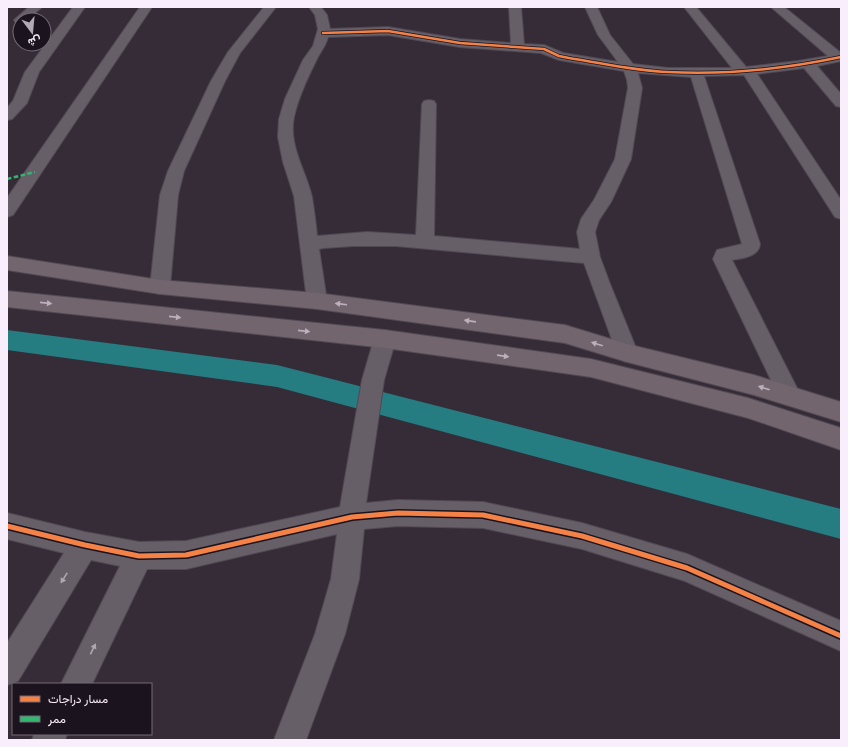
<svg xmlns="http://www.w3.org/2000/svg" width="848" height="747" font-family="'Fira Sans Condensed',Vazirmatn,sans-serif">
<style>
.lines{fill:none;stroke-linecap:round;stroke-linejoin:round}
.canal{fill:#257d82;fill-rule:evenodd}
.minor-casing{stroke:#514953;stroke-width:2}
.major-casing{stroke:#514953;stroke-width:2}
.minor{fill:#665f68;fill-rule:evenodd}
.major{fill:#72656d;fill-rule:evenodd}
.quiet{stroke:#33b770;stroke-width:2.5;stroke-dasharray:4.5 2.5;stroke-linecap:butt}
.cycleway-far1-casing{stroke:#1b131d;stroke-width:4}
.cycleway-casing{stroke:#1b131d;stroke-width:8}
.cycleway-far1{stroke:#f48246;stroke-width:2.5}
.cycleway{stroke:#f48246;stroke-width:5}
.oneway{fill:#bcb0bc}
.oneway2{fill:#b0a6b2}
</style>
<rect width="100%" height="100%" fill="#352c38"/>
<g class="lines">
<polygon class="canal" points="7,330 277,365 841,509 841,539 277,387 7,350"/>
<defs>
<g id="minor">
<polygon points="29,7 42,7 27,20 20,20 20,24 16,23 14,20"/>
<polygon points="73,7 85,7 39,72 27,103 12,119 7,120 7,108 13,101 25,72"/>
<polygon points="140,7 152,7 13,215 7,217 7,198"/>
<polygon points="264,7 276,7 240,53 225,81 184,171 178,195 170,287 167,292 160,294 153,292 150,287 160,195 168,171 211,81 228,52"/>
<path d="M309,7H321L327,15L330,29L388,27L460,39L511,43L509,7H521L524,44L544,45L563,53L618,62L598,35L585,7H597L610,35L633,64L668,68H732L684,7H696L746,67L798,61L828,56L771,7H784L841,53V61L817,66L841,94V107L836,106L804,68L757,74L841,200V219L835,217L744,75L704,76L760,244C759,257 742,258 732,260L801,396L798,403L790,406L782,403L713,259L717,250L742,244L691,77L638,73L642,88L631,159L611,202L599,220L595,232L600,257L610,284L638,353L635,359L627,362L619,359L584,263L396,246H353L324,248L319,249L327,301L324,306L317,309L310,306L307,301L294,196L283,162L278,137L279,119L285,99L303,60L313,46L318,29L315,15ZM388,35L460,47L541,53L559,60L624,71L627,80L628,88L615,159L594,200L581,219L577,232L580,249L434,236L436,104L434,101L429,100L424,101L422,104L416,235L367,232L317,236C316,223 314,210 312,197C306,171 288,145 294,117C298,98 307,79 316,61C320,52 326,46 328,37Z"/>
<polygon points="385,330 392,333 396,339 384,380 366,503 398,500 483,502 582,523 687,554 841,621 841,651 685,581 582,549 483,528 398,526 364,529 359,579 345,634 306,740 274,740 315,634 331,579 337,534 186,569 147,569 92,684 61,684 120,566 91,560 18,681 7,685 7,643 64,553 7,539 7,513 85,532 139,542 186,541 340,507 362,380 374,339 378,333"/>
<polygon points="34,734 67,734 65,740 32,740"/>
</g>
<g id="major">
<polygon points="7,256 160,280 317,293 565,325 627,344 754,375 841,402 841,422 754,395 627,362 565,343 317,309 160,294 7,270"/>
<polygon points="7,291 385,330 591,359 748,398 841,428 841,450 748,418 591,377 385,348 7,307"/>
</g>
</defs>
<use href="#minor" class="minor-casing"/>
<use href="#major" class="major-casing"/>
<use href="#minor" class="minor"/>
<use href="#major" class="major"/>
<polyline class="quiet" points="7,179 35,172"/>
<defs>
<path id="cycleway-far1" d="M323,33L388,31L460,43L544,49L559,56L569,58C602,63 635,71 668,72C727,75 784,69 841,57"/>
<polyline id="cycleway" points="7,526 85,545 139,556 186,555 352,517 398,513 483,515 582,536 687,568 841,636"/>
</defs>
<use href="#cycleway-far1" class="cycleway-far1-casing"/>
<use href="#cycleway" class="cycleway-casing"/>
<use href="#cycleway-far1" class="cycleway-far1"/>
<use href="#cycleway" class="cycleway"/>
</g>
<defs><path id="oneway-solid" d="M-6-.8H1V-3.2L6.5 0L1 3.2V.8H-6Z"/></defs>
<g class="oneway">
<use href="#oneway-solid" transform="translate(46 303) rotate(6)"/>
<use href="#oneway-solid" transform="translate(341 304) rotate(-173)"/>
<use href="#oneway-solid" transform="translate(175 317) rotate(6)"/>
<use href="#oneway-solid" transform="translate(470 321) rotate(-172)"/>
<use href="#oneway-solid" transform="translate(304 331) rotate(6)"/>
<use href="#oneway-solid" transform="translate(597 344) rotate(-163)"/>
<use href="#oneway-solid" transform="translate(503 356) rotate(8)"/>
<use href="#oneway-solid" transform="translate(764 388) rotate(-163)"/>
</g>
<g class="oneway2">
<use href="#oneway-solid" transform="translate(64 578) rotate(122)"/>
<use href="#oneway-solid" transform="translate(93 649) rotate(-64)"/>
</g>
<rect width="848" height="747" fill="none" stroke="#f9eefc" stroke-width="16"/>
<rect x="12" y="683" width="140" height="52" fill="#1b131d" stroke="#746b76"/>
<rect x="20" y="696" width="20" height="6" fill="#f48246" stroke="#746b76"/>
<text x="48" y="703" font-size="12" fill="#f9eefc">مسار دراجات</text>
<rect x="20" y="716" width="20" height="6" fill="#33b770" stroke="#746b76"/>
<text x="48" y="723" font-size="12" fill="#f9eefc">ممر</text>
<g transform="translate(32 32) rotate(164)"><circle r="19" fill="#1b131d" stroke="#746b76"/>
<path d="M0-3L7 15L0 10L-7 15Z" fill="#b4aab7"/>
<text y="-6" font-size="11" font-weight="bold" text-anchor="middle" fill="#f9eefc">ش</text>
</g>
</svg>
